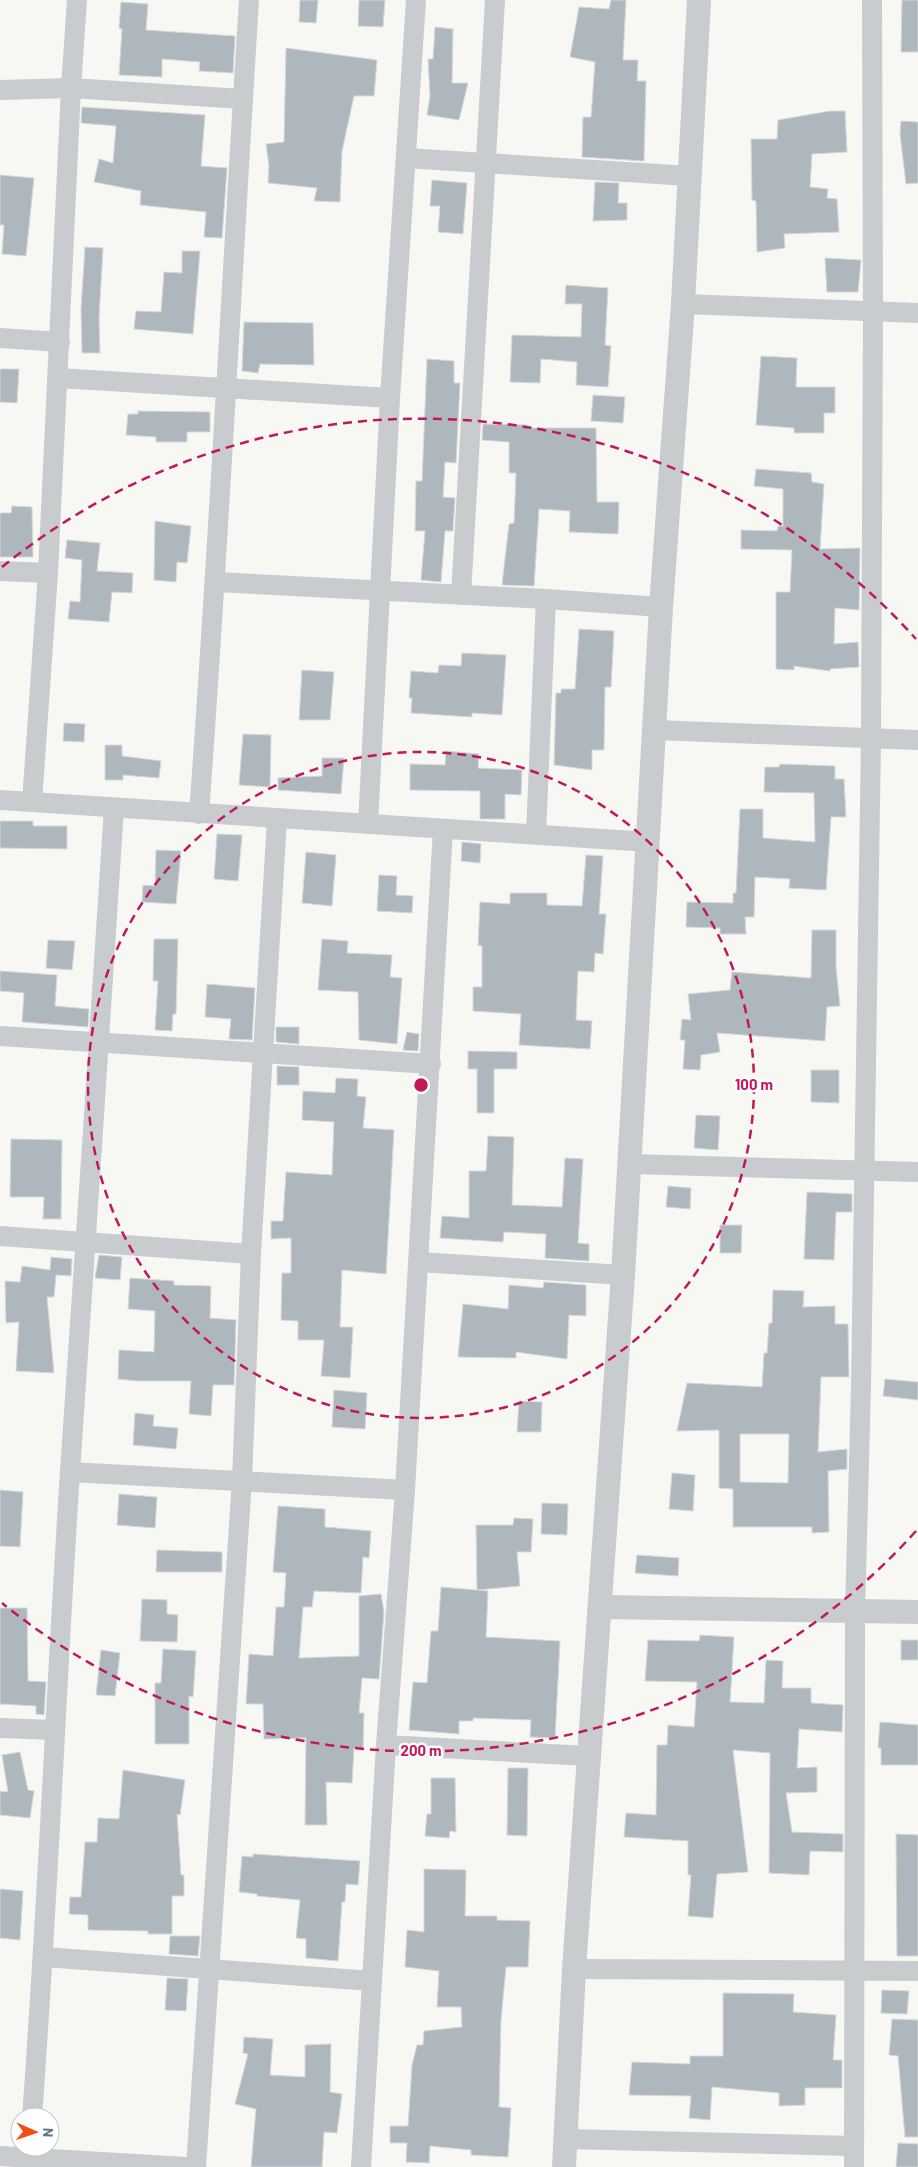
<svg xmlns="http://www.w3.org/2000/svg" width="918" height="2167" font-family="Barlow,sans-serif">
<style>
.building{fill:#aeb7bd;stroke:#d8d8d5;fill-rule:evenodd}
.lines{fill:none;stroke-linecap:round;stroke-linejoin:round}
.minor{stroke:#c8cccf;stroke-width:20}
.tertiary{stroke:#c8cccf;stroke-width:24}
.ring{fill:none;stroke:#c2185b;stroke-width:2.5;stroke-dasharray:9 6}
.centre{fill:#c2185b;stroke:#fff;stroke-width:2.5}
.ring-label{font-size:15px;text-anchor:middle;font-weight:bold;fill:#c2185b;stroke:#fff;stroke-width:5;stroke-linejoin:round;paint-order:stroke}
</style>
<rect width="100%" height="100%" fill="#f7f7f3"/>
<g class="building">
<polygon points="300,0 318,0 316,23 299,22"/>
<polygon points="359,0 385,0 383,27 358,26"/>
<polygon points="611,0 626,0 623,60 638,60 637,81 646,81 644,161 582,157 583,117 591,117 595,62 570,57 579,7 609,9"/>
<polygon points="902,0 918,0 918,52 901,52"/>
<polygon points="121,2 148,4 146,30 235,36 233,73 199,71 200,62 162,59 162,77 119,75 122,29 119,28"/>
<polygon points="435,27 453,29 452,83 468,83 459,120 427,115 430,96 428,59 433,59"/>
<polygon points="286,48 377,60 374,96 354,96 342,151 340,202 314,201 317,188 268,183 269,166 266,144 284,142"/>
<polygon points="82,107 205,115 201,166 227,168 222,238 204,237 206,212 140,205 141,191 94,182 99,159 113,163 116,126 81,123"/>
<polygon points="830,111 845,111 847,152 812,154 810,187 828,189 827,198 837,199 839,232 784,234 785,248 757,252 756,201 752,200 751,139 777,139 778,120"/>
<polygon points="901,121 918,122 918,183 906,184 900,134"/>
<polygon points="0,175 34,178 26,256 2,254 4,225 0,225"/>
<polygon points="432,180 467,183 463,234 438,232 440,206 430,206"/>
<polygon points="595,182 619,183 618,203 627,203 627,220 593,221"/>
<polygon points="85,247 103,248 99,318 100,353 82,353 81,309"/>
<polygon points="182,251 200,251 193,334 134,329 136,311 161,312 164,272 182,273"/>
<polygon points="825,258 861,260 858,292 827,292"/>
<polygon points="566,285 608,288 605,345 611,346 608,387 576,385 577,362 541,359 540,383 510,382 512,335 581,337 582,304 565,304"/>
<polygon points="244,322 313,323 314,365 260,364 258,373 242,371"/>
<polygon points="761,356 797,358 796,387 835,387 835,413 824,413 824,433 794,433 794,428 756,425"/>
<polygon points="427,359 454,361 454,383 460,383 456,463 445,462 443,497 455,498 453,531 445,531 441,582 421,580 425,531 415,531 416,481 422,481"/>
<polygon points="0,369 19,369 17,403 0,402"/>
<polygon points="593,395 625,397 623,423 591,421"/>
<polygon points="138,411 210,412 210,432 187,432 187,442 156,442 156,437 126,435 128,414 138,414"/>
<polygon points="483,424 528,425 528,428 596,428 597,502 619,502 618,534 569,532 570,511 539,509 534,586 502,585 509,524 514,523 516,473 509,473 509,442 482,440"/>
<polygon points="756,469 811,473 812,482 824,484 820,549 860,548 859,610 835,608 834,644 858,642 859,667 830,669 830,671 794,666 794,670 776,669 776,592 790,592 792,550 741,549 741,530 777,531 778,526 783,526 783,489 754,486"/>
<polygon points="12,506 32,507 33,557 0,557 0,513 11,513"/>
<polygon points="155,521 191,526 187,563 177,562 176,582 154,580"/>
<polygon points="67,540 100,543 97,571 133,573 132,593 112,592 109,622 68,619 70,601 80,602 82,560 65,558"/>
<polygon points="579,629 614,631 611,687 605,687 604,750 592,750 592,770 554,765 556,693 561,693 561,689 575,689"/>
<polygon points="462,653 506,655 502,715 472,713 472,717 411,713 412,698 409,698 411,671 438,673 439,665 461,666"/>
<polygon points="302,670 334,672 330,720 299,720"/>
<polygon points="64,723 85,724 84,742 63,741"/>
<polygon points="243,734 271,735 270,787 239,785"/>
<polygon points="105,745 122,745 122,756 161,761 159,778 123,775 123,780 105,780"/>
<polygon points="446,751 479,754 478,768 522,770 521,795 505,794 505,819 480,819 480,791 410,790 410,764 445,765"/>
<polygon points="322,758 344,758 341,794 278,790 278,778 322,776"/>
<polygon points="780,764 835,766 835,779 844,779 846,817 831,817 826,890 789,888 790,879 755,877 754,917 745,917 746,934 720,934 720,928 686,927 687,902 733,903 733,893 736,893 740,809 763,809 763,838 815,842 814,793 764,792 765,767 779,767"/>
<polygon points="0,821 33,821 33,826 67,826 67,849 0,848"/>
<polygon points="217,834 242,835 238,881 214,879"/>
<polygon points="462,842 481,844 480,863 461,861"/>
<polygon points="156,850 181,851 176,904 142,902 143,885 155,886"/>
<polygon points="306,852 336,855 332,906 302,903"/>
<polygon points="586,855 603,856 599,914 606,914 603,954 595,953 594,972 578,971 576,1020 592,1021 590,1049 519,1045 521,1014 473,1011 473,987 482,987 482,946 478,945 480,902 510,904 510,893 547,893 547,905 582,906"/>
<polygon points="379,875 397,876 396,895 413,896 412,913 377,911"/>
<polygon points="812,930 836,930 836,967 840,1006 827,1007 825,1041 717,1033 720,1052 701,1055 700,1070 683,1069 685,1040 680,1040 682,1019 691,1020 688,994 730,990 732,972 811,978"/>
<polygon points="154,939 178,939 176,1014 173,1014 172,1031 155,1030 158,981 153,981"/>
<polygon points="322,939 348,941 347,953 392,955 390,977 402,978 397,1044 359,1040 358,992 318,990"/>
<polygon points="48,940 75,941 72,970 46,968"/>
<polygon points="0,971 57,975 55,1006 89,1009 88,1027 22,1022 24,993 0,991"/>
<polygon points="207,984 255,988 252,1040 229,1039 231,1019 205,1017"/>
<polygon points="276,1027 299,1027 299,1044 276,1042"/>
<polygon points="407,1032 419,1034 418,1051 403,1050"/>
<polygon points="468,1051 517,1052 517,1069 494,1069 494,1113 477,1113 477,1069 468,1069"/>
<polygon points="277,1066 299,1067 299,1085 277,1085"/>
<polygon points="811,1070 839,1070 839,1103 811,1102"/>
<polygon points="336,1078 358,1079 357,1096 366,1097 363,1128 394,1130 386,1274 342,1270 340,1327 353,1327 350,1378 321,1376 324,1340 298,1340 298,1321 281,1320 282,1273 291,1273 291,1238 271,1239 271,1221 283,1221 286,1172 332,1175 334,1122 302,1120 303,1091 335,1093"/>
<polygon points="696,1115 720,1116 718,1150 694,1148"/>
<polygon points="488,1136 514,1137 512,1205 562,1207 565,1158 583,1159 578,1243 589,1244 589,1261 545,1258 546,1234 504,1232 503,1242 440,1238 442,1216 469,1218 469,1171 486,1171"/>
<polygon points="11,1139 62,1140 61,1219 43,1219 44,1197 10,1197"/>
<polygon points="668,1186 691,1188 690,1209 666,1207"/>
<polygon points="807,1192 852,1194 852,1212 836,1212 834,1260 804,1259"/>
<polygon points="720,1225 742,1225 741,1253 720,1253"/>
<polygon points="99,1255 122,1257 120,1280 95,1278"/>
<polygon points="51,1257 72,1259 71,1276 56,1275 54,1297 47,1297 54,1373 16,1371 19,1322 6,1323 5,1281 20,1282 22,1266 50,1270"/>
<polygon points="130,1278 174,1281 174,1285 211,1286 210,1318 236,1320 234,1385 213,1385 211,1416 189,1414 191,1381 137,1381 118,1379 119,1350 154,1352 155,1311 128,1309"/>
<polygon points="544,1282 586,1285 586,1316 569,1315 567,1359 516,1352 516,1358 458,1357 463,1304 508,1309 509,1285 543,1288"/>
<path d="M773,1290L804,1291L803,1307L835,1306V1324H848L849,1377H821L818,1452L847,1449V1469L828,1471L829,1532L812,1533V1527H733V1489L719,1488V1430L677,1431L687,1383L762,1387L764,1353H767L769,1323H772ZM740,1434H789L788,1483L740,1482Z"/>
<polygon points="885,1379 918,1382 918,1400 883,1396"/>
<polygon points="334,1390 367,1393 365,1429 332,1427"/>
<polygon points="519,1401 542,1402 541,1432 517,1432"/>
<polygon points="135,1413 154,1415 153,1426 178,1428 176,1449 133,1445"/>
<polygon points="672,1473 695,1475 693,1511 669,1509"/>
<polygon points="0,1490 23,1492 20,1547 0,1546"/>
<polygon points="119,1494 157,1497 155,1528 117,1525"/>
<polygon points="542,1503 568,1504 567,1535 541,1534"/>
<polygon points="278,1506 325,1509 325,1527 371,1531 369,1558 363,1557 361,1593 314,1591 312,1607 303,1607 299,1658 359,1656 359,1596 381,1594 384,1612 379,1679 362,1678 359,1713 364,1713 363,1749 354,1748 352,1783 326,1782 327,1825 305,1825 306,1738 264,1739 263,1704 246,1704 249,1654 273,1656 276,1607 284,1607 286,1573 273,1572"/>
<polygon points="514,1518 533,1519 531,1552 517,1552 520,1586 477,1590 476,1525 513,1525"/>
<polygon points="157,1550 222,1552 222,1572 156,1572"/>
<polygon points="637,1555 679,1558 678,1576 635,1573"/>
<polygon points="441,1587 488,1591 486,1637 560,1641 555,1738 530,1737 531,1720 473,1718 473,1721 459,1721 459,1734 409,1730 413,1682 427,1683 431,1631 438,1631"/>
<polygon points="142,1599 167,1600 167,1614 178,1615 177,1642 140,1641"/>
<polygon points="0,1608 27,1608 28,1681 46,1682 44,1715 36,1714 36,1706 0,1704"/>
<polygon points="700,1635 734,1637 730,1702 764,1703 766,1660 783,1661 782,1688 811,1688 811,1703 843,1705 842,1732 799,1729 797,1768 817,1767 817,1792 786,1793 792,1832 843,1834 843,1852 810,1851 809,1875 769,1873 770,1753 733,1750 748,1872 717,1874 713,1918 688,1916 691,1875 688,1875 688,1841 624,1837 626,1813 656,1815 657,1745 667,1745 668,1725 694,1727 697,1682 645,1681 648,1640 699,1641"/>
<rect x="901" y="1640" width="17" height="20"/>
<polygon points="163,1649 196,1651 193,1697 189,1696 189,1744 155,1744 155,1683 161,1683"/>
<polygon points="101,1650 120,1653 115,1696 96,1695"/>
<polygon points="880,1722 918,1725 918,1765 881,1765 881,1748 878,1748"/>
<polygon points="20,1752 28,1790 34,1791 30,1818 0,1815 0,1791 8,1792 2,1755"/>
<polygon points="508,1768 528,1768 527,1836 507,1835"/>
<polygon points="123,1770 185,1780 180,1815 177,1814 181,1875 184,1875 184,1896 172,1896 172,1934 148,1934 148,1931 88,1930 88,1915 69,1914 70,1897 81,1897 85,1842 97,1842 98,1818 119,1819"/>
<polygon points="431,1778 455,1778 456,1832 450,1831 449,1838 425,1836 427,1814 431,1814"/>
<polygon points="896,1834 918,1835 918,1956 897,1956"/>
<polygon points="253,1854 360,1861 358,1885 346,1884 345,1902 342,1902 338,1961 306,1958 306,1939 296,1938 300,1900 257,1896 257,1894 239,1892 242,1856 253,1857"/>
<polygon points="424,1869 466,1870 465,1916 497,1916 497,1920 530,1921 528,1967 506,1967 501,2020 499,2107 511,2108 508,2157 471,2155 471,2150 430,2146 429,2163 406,2162 407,2143 390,2143 390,2126 408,2126 412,2065 417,2045 423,2045 424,2031 462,2027 461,2007 437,2007 439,1971 405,1967 407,1930 424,1932"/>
<polygon points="0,1889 23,1891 20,1940 0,1938"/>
<polygon points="170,1936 200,1936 198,1956 169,1954"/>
<polygon points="167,1978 188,1979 186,2011 165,2010"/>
<polygon points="882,1990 909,1991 907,2014 881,2013"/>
<polygon points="723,1993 794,1994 793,2012 836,2015 833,2060 842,2060 842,2088 805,2088 805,2105 779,2106 779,2093 712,2087 710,2120 689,2118 691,2096 629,2095 632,2062 690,2064 690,2056 723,2056"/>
<polygon points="892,2019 918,2020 918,2137 905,2137 898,2056 889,2055"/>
<polygon points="244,2037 273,2039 270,2075 305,2077 305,2045 331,2044 330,2092 342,2094 337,2133 324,2132 322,2167 251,2167 256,2109 235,2104 248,2054 243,2053"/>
<polygon points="898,2143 918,2144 918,2167 896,2167"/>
</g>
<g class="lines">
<g class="minor">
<polyline points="0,90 71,88 243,99"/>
<polyline points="406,158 689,176"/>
<polyline points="683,304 918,313"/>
<polyline points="0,338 60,342"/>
<polyline points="58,378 390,398"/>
<polyline points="0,571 48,573"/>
<polyline points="216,582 546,599 661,607"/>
<polyline points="461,595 495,0"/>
<polyline points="655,730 918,740"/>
<polyline points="0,800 649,842"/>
<polyline points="32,802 48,573 71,88 77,0"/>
<path d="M199,814C219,543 232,271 249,0"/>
<polyline points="368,824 390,398 416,0"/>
<polyline points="536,834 546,599"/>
<polyline points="0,1036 431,1064"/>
<polyline points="629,1164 918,1172"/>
<polyline points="0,1236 251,1254"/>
<polyline points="419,1262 623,1275"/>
<polyline points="70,1472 405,1490"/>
<polyline points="0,1728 55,1730"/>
<polyline points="386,1745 588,1756"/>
<polyline points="44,1957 372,1981"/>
<polyline points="574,1969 918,1971"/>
<path d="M32,2117C48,1902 56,1687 70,1472C85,1251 100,1029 114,808"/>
<polyline points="566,2139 853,2146"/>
<polyline points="0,2156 186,2167"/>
<polyline points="196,2167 242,1480 251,1254 277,819"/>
<polyline points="361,2167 386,1745 405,1490 443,829"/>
<polyline points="854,2167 855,1612 861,1386 871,739 873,312 872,0"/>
</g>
<g class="tertiary">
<polyline points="600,1607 918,1612"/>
<polyline points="564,2167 574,1969 623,1275 661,607 683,304 699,0"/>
</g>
</g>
<g class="ring">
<circle cx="421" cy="1085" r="333"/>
<path d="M916 1531A666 666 0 0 1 2 1603M2 567A666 666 0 0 1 916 639"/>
</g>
<circle cx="421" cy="1085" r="8" class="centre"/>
<g class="ring-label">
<text x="754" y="1090">100 m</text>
<text x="421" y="1756">200 m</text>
</g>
<g transform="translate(35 2132) rotate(92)"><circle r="24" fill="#ffffff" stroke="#c0c8cf"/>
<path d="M0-4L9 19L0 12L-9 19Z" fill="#f54e15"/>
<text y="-8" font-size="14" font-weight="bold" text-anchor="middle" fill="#627687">N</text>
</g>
</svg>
